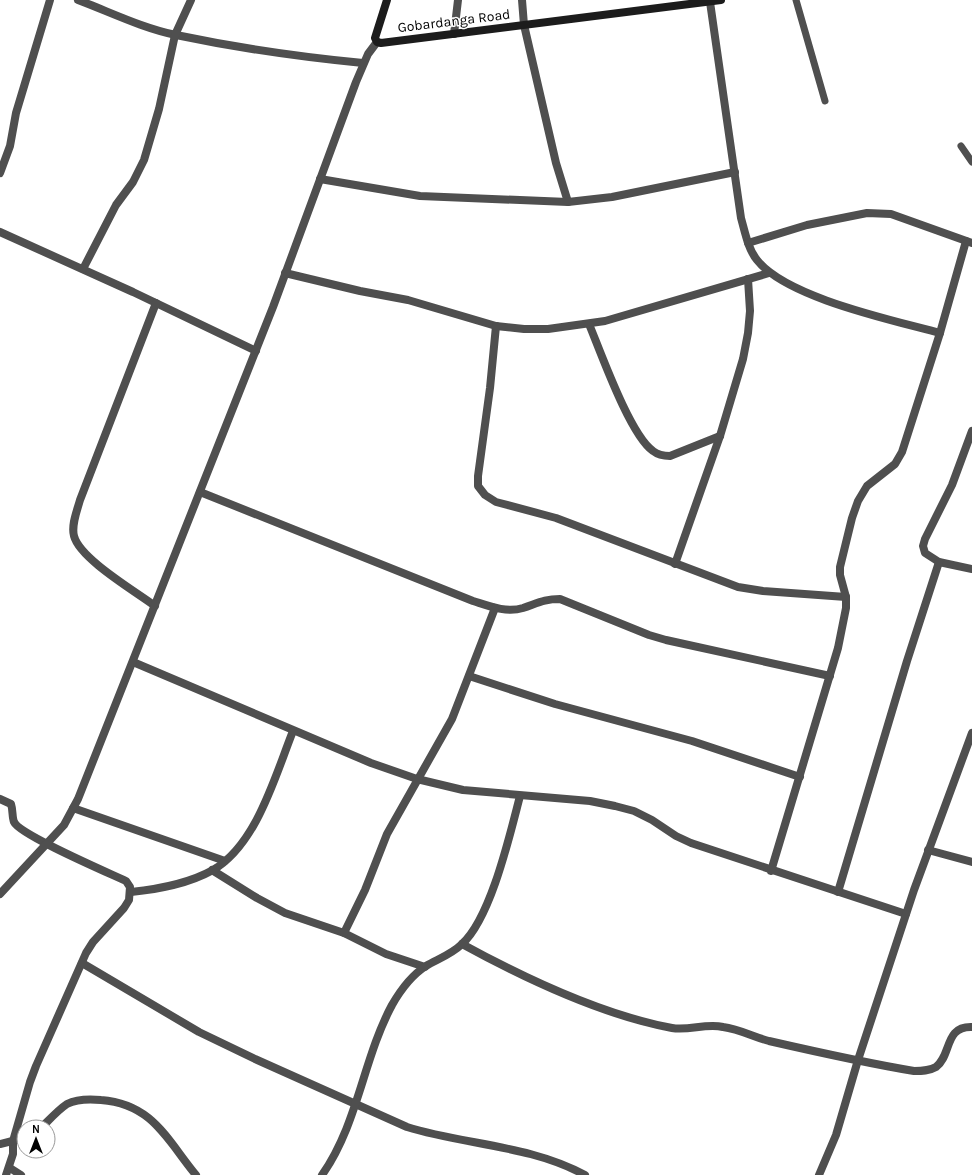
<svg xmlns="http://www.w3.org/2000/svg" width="972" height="1175" font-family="Karla,sans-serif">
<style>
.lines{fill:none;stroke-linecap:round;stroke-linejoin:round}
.lane{stroke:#4f4f4f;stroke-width:7}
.street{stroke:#4f4f4f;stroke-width:8}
.secondary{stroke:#1c1c1c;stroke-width:8}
.labels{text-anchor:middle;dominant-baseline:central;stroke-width:3;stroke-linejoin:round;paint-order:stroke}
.street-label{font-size:14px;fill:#000;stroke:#fff}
</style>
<rect width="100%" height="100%" fill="#fff"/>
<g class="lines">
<g class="lane">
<polyline points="796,0 825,101"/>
<polyline points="961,146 972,162"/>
</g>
<g class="street">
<path d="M78,0C110,12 142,28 176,35C238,48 300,57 363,63"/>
<polyline points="522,0 524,25 556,163 568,202"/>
<path d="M710,2L741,218C745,232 748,249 757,260C787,298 893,320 940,333"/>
<polyline points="454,34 458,0"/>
<polyline points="0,173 10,146 16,113 50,0"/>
<polyline points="320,179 420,196 568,202 612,197 735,172"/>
<polyline points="0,232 133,292 256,351"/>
<polyline points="748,243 807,225 867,213 891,214 972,243"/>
<polyline points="83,269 116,205 133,182 144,160 159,109 175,35 191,0"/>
<polyline points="285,273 360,291 408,300 496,326 524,329 548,329 605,321 769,273"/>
<path d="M589,324C601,353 630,435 653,451C658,455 664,456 670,456L720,436"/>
<polyline points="496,326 490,388 478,476 478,486 485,495 496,502 556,518 738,587 763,591 846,597"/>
<polyline points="972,431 952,485 925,539 923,546 925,553 939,562 972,569"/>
<path d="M200,492L473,601C489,606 506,613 523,608C538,603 544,599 560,599L649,635L666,640L830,676"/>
<polyline points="675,564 720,436 743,359 748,333 750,311 748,279"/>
<path d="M155,606C135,591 80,559 74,536C71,525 77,511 80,500L156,303"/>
<polyline points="133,662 371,763 417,779 463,790 590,801 615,806 634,811 652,820 676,836 691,843 906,914"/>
<polyline points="469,676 555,704 692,741 800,777"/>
<path d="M0,799L11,804C13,810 12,817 14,822C20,835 109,873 126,881L130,887L129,900L124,908L93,942L86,953L36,1066L30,1082L13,1141V1154L6,1175"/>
<polyline points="73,808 225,861"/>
<polyline points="928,850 972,862"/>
<polyline points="212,870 257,898 285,913 344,933 386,954 425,967"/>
<polyline points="771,871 838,648 846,608 846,597 840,575 840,567 852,518 858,501 867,486 895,464 902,452 940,333 966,241"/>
<path d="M131,892C159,889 188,884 213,870C257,844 275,776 293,731"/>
<polyline points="838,892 907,661 939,562"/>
<polyline points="0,894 64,825 78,799 273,307 356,82 368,54 377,42"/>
<polyline points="344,933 365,890 387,834 452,719 495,608"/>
<path d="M462,944C524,978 602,1015 672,1028C689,1031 706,1023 723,1027C739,1029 754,1037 769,1041C817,1052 866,1063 914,1071C922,1071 929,1071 936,1067C952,1055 944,1026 972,1027"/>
<path d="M82,963L199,1032L255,1059L407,1127C465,1145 530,1145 585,1175"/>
<path d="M42,1127C50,1119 58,1110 67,1104C77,1099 91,1099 101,1100C153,1104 167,1140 196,1175"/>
<polyline points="0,1144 24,1138"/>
<polyline points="10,1168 21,1175"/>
<path d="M322,1175C358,1124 363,1059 392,1005C400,991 412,975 426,966C438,959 452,954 462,944C491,918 510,834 520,796"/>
<polyline points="819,1175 836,1135 858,1060 914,890 972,733"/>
</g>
<polyline class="secondary" points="387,0 375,38 377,42 381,43 721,0"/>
</g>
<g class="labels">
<g class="street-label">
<text transform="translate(454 21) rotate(-7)">Gobardanga Road</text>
</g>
</g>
<g transform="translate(36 1139)"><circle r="19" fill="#ffffff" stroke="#999999"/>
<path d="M0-3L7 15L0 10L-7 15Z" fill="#000000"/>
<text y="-6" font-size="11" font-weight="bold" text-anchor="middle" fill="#000000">N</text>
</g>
</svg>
